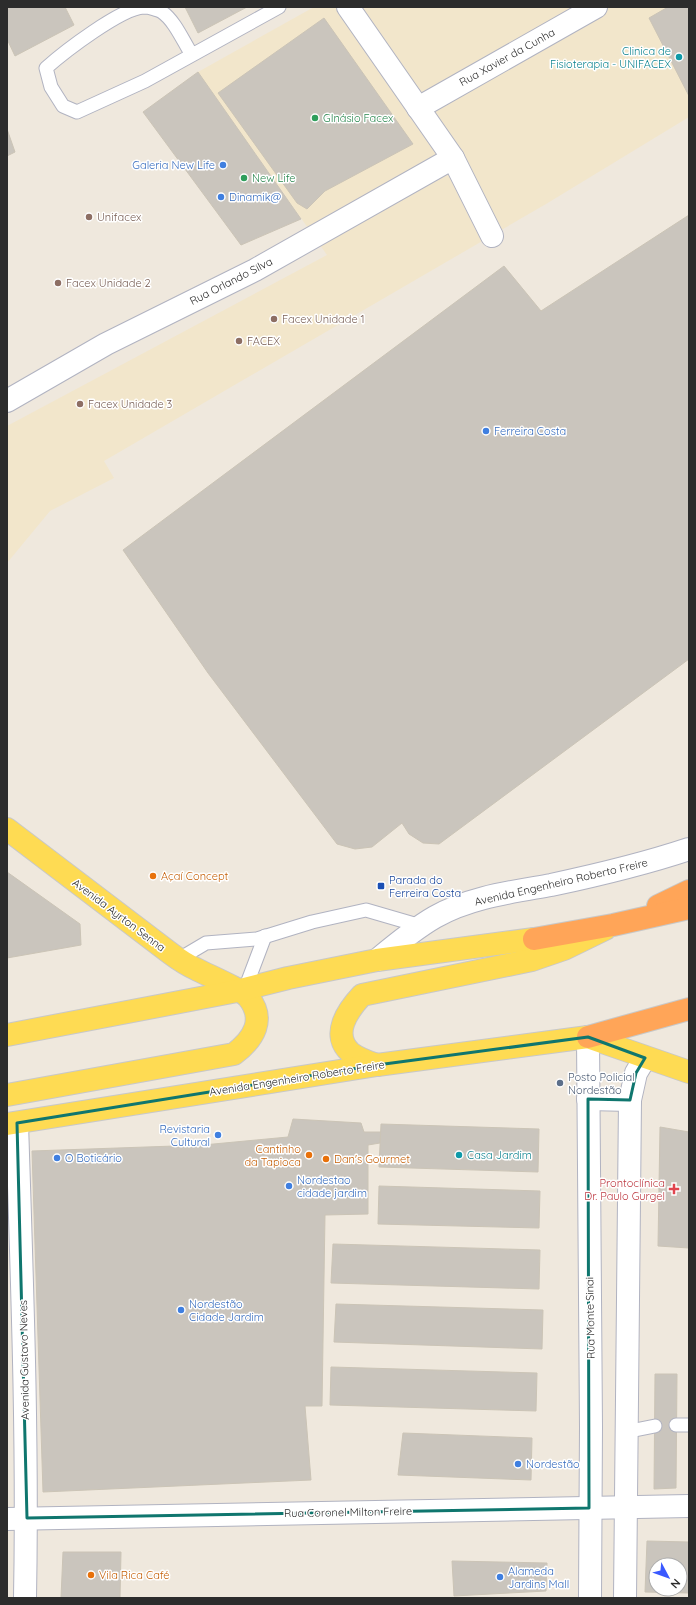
<svg xmlns="http://www.w3.org/2000/svg" width="696" height="1605" font-family="Quicksand,sans-serif">
<style>
.education{fill:#f2e6cb}
.building{fill:#cac5bd;stroke:#cbc4b6;fill-rule:evenodd}
.lines{fill:none;stroke-linecap:round;stroke-linejoin:round}
.lane-casing{stroke:#b1b3c1;stroke-width:15}
.street-casing{stroke:#b1b3c1;stroke-width:24}
.secondary-casing{stroke:#b1b3c1;stroke-width:24}
.primary-casing{stroke:#c8c8c8;stroke-width:24}
.highway-casing{stroke:#c8c8c8;stroke-width:24}
.lane{stroke:#fff;stroke-width:13}
.street{stroke:#fff;stroke-width:22}
.secondary{stroke:#fff;stroke-width:22}
.primary{stroke:#fedb53;stroke-width:22}
.highway{stroke:#ffa558;stroke-width:22}
.marked{fill:none;stroke:#0f766e;stroke-width:3;stroke-linejoin:round}
.culture-dot{fill:#0f9aa8;stroke:#fff;stroke-width:1.5}
.leisure-dot{fill:#2e9e5b;stroke:#fff;stroke-width:1.5}
.shop-dot{fill:#3f7fe0;stroke:#fff;stroke-width:1.5}
.education-dot{fill:#8d6e63;stroke:#fff;stroke-width:1.5}
.food-dot{fill:#e8710a;stroke:#fff;stroke-width:1.5}
.transit-dot{fill:#1a4fb4;stroke:#fff;stroke-width:1.5}
.service-dot{fill:#5c6f8a;stroke:#fff;stroke-width:1.5}
.health-dot{fill:#e0444e;stroke:#fff;stroke-width:1.5}
.labels{text-anchor:middle;dominant-baseline:central;stroke-width:3;stroke-linejoin:round;paint-order:stroke}
.culture-label{font-size:11px;fill:#0d838f;stroke:#fff;text-anchor:end}
.street-label{font-size:11px;fill:#2c2c2c;stroke:#fff}
.leisure-label{font-size:11px;fill:#27864d;stroke:#fff;text-anchor:start}
.shop-label{font-size:11px;fill:#366cbe;stroke:#fff;text-anchor:start}
.education-label{font-size:11px;fill:#785e54;stroke:#fff;text-anchor:start}
.food-label{font-size:11px;fill:#c56008;stroke:#fff;text-anchor:start}
.transit-label{font-size:11px;fill:#164399;stroke:#fff;text-anchor:start}
.service-label{font-size:11px;fill:#4e5e75;stroke:#fff;text-anchor:start}
.health-label{font-size:11px;fill:#be3a42;stroke:#fff;text-anchor:end}
</style>
<rect width="100%" height="100%" fill="#efe8dd"/>
<polygon class="education" points="314,7 689,7 689,117 546,204 104,461 114,478 50,511 7,563 7,426 327,255 198,72"/>
<g class="building">
<polygon points="7,7 65,7 74,25 15,56 7,39"/>
<polygon points="185,7 247,7 198,33"/>
<polygon points="668,7 689,7 689,96 649,18"/>
<polygon points="324,18 413,144 325,191 307,209 297,203 218,93"/>
<polygon points="198,72 301,219 241,245 143,112"/>
<polygon points="7,129 15,152 7,156"/>
<polygon points="689,215 689,659 439,844 423,843 409,834 402,823 372,847 355,849 337,844 208,673 123,550 504,266 541,311"/>
<polygon points="7,872 80,924 81,945 7,958"/>
<polygon points="293,1119 361,1123 364,1132 381,1132 380,1143 368,1145 368,1214 325,1215 322,1406 305,1406 311,1480 43,1492 32,1151 203,1145 288,1137"/>
<polygon points="381,1124 539,1129 538,1172 379,1167"/>
<polygon points="660,1127 689,1132 689,1248 658,1246"/>
<polygon points="379,1186 540,1191 539,1228 378,1224"/>
<polygon points="333,1244 540,1250 539,1289 331,1283"/>
<polygon points="336,1304 543,1310 542,1349 334,1342"/>
<polygon points="331,1367 537,1373 536,1411 330,1405"/>
<polygon points="655,1374 677,1374 676,1488 654,1489"/>
<polygon points="403,1433 532,1438 531,1480 398,1475"/>
<path d="M647,1541L689,1542V1593L645,1592ZM656,1565H680V1589H656Z"/>
<polygon points="63,1552 121,1552 120,1598 61,1598"/>
<polygon points="452,1561 547,1563 546,1591 454,1596"/>
</g>
<g class="lines">
<defs>
<g id="lane">
<path d="M192,55C183,41 175,21 162,12C159,10 149,7 144,7C121,8 64,52 46,68L51,87L63,106L77,112L145,81L279,7"/>
<polyline points="179,959 206,943 257,939 312,922 366,910 421,926"/>
<polyline points="245,989 265,936"/>
<polyline points="676,1425 689,1425"/>
<polyline points="625,1432 655,1426"/>
</g>
<g id="street">
<polyline points="348,7 453,158 492,236"/>
<polyline points="418,108 596,7"/>
<polyline points="7,401 106,344 255,270 453,158"/>
<polyline points="588,1037 591,1427 590,1598"/>
<polyline points="588,1099 630,1100"/>
<path d="M17,1123C22,1281 28,1440 25,1598"/>
<polyline points="7,1519 689,1506"/>
<polyline points="625,1598 630,1100 636,1073 645,1058"/>
</g>
<path id="secondary" d="M377,960C395,945 414,929 435,917C470,897 512,892 551,885C598,875 644,864 689,849"/>
<g id="primary">
<path d="M7,829L170,953C178,959 187,965 196,969C207,975 241,989 248,997C266,1019 254,1039 234,1054L7,1095"/>
<polyline points="7,1035 237,991 288,978 377,960 534,939"/>
<path d="M377,1065C368,1062 359,1059 351,1053C330,1035 348,1010 362,995L532,960L564,949L605,929"/>
<polyline points="7,1124 377,1065 588,1037 689,1072"/>
</g>
<g id="highway">
<polyline points="658,906 689,891"/>
<polyline points="534,939 613,925 689,908"/>
<polyline points="588,1037 689,1009"/>
</g>
</defs>
<use href="#lane" class="lane-casing"/>
<use href="#street" class="street-casing"/>
<use href="#secondary" class="secondary-casing"/>
<use href="#primary" class="primary-casing"/>
<use href="#highway" class="highway-casing"/>
<use href="#lane" class="lane"/>
<use href="#street" class="street"/>
<use href="#secondary" class="secondary"/>
<use href="#primary" class="primary"/>
<use href="#highway" class="highway"/>
</g>
<path class="marked" d="M588,1037L645,1058L636,1073L630,1100L588,1099L589,1508L27,1518L17,1123L377,1065Z"/>
<g class="culture-dot">
<circle cx="679" cy="57" r="4"/>
<circle cx="459" cy="1155" r="4"/>
</g>
<g class="leisure-dot">
<circle cx="315" cy="118" r="4"/>
<circle cx="244" cy="178" r="4"/>
</g>
<g class="shop-dot">
<circle cx="223" cy="165" r="4"/>
<circle cx="221" cy="197" r="4"/>
<circle cx="486" cy="431" r="4"/>
<circle cx="218" cy="1135" r="4"/>
<circle cx="57" cy="1158" r="4"/>
<circle cx="289" cy="1186" r="4"/>
<circle cx="181" cy="1310" r="4"/>
<circle cx="518" cy="1464" r="4"/>
<circle cx="500" cy="1577" r="4"/>
</g>
<g class="education-dot">
<circle cx="89" cy="217" r="4"/>
<circle cx="58" cy="283" r="4"/>
<circle cx="274" cy="319" r="4"/>
<circle cx="239" cy="341" r="4"/>
<circle cx="80" cy="404" r="4"/>
</g>
<g class="food-dot">
<circle cx="153" cy="876" r="4"/>
<circle cx="309" cy="1155" r="4"/>
<circle cx="326" cy="1159" r="4"/>
<circle cx="91" cy="1575" r="4"/>
</g>
<rect class="transit-dot" x="377" y="882" width="8" height="8" rx="2"/>
<circle class="service-dot" cx="560" cy="1083" r="4"/>
<path class="health-dot" d="M672 1183h4v4h4v4h-4v4h-4v-4h-4v-4h4z"/>
<g class="labels">
<g class="culture-label">
<text x="671" y="51">Clinica de<tspan x="671" dy="13">Fisioterapia - UNIFACEX</tspan></text>
<text x="467" y="1155" text-anchor="start">Casa Jardim</text>
</g>
<g class="street-label">
<text transform="translate(507 57) rotate(-29)">Rua Xavier da Cunha</text>
<text transform="translate(231 281) rotate(-27)">Rua Orlando Silva</text>
<text transform="translate(561 882) rotate(-13)">Avenida Engenheiro Roberto Freire</text>
<text transform="translate(119 915) rotate(37)">Avenida Ayrton Senna</text>
<text transform="translate(297 1078) rotate(-9)">Avenida Engenheiro Roberto Freire</text>
<text transform="translate(590 1318) rotate(-91)">Rua Monte Sinai</text>
<text transform="translate(24 1360) rotate(-91)">Avenida Gustavo Neves</text>
<text transform="translate(348 1512) rotate(-1)">Rua Coronel Milton Freire</text>
</g>
<g class="leisure-label">
<text x="323" y="118">GInásio Facex</text>
<text x="252" y="178">New Life</text>
</g>
<g class="shop-label">
<text x="215" y="165" text-anchor="end">Galeria New Life</text>
<text x="229" y="197">Dinamik@</text>
<text x="494" y="431">Ferreira Costa</text>
<text x="210" y="1129" text-anchor="end">Revistaria<tspan x="210" dy="13">Cultural</tspan></text>
<text x="65" y="1158">O Boticário</text>
<text x="297" y="1180">Nordestao<tspan x="297" dy="13">cidade jardim</tspan></text>
<text x="189" y="1304">Nordestão<tspan x="189" dy="13">Cidade Jardim</tspan></text>
<text x="526" y="1464">Nordestão</text>
<text x="508" y="1571">Alameda<tspan x="508" dy="13">Jardins Mall</tspan></text>
</g>
<g class="education-label">
<text x="97" y="217">Unifacex</text>
<text x="66" y="283">Facex Unidade 2</text>
<text x="282" y="319">Facex Unidade 1</text>
<text x="247" y="341">FACEX</text>
<text x="88" y="404">Facex Unidade 3</text>
</g>
<g class="food-label">
<text x="161" y="876">Açaí Concept</text>
<text x="301" y="1149" text-anchor="end">Cantinho<tspan x="301" dy="13">da Tapioca</tspan></text>
<text x="334" y="1159">Dan's Gourmet</text>
<text x="99" y="1575">Vila Rica Café</text>
</g>
<g class="transit-label">
<text x="389" y="880">Parada do<tspan x="389" dy="13">Ferreira Costa</tspan></text>
</g>
<g class="service-label">
<text x="568" y="1077">Posto Policial<tspan x="568" dy="13">Nordestão</tspan></text>
</g>
<g class="health-label">
<text x="665" y="1183">Prontoclínica<tspan x="665" dy="13">Dr. Paulo Gurgel</tspan></text>
</g>
</g>
<rect width="696" height="1605" fill="none" stroke="#2c2c2c" stroke-width="16"/>
<g transform="translate(668 1577) rotate(131)"><circle r="19" fill="#ffffff" stroke="#ababab"/>
<path d="M0-3L7 15L0 10L-7 15Z" fill="#3a59ff"/>
<text y="-6" font-size="11" font-weight="bold" text-anchor="middle" fill="#2c2c2c">N</text>
</g>
</svg>
